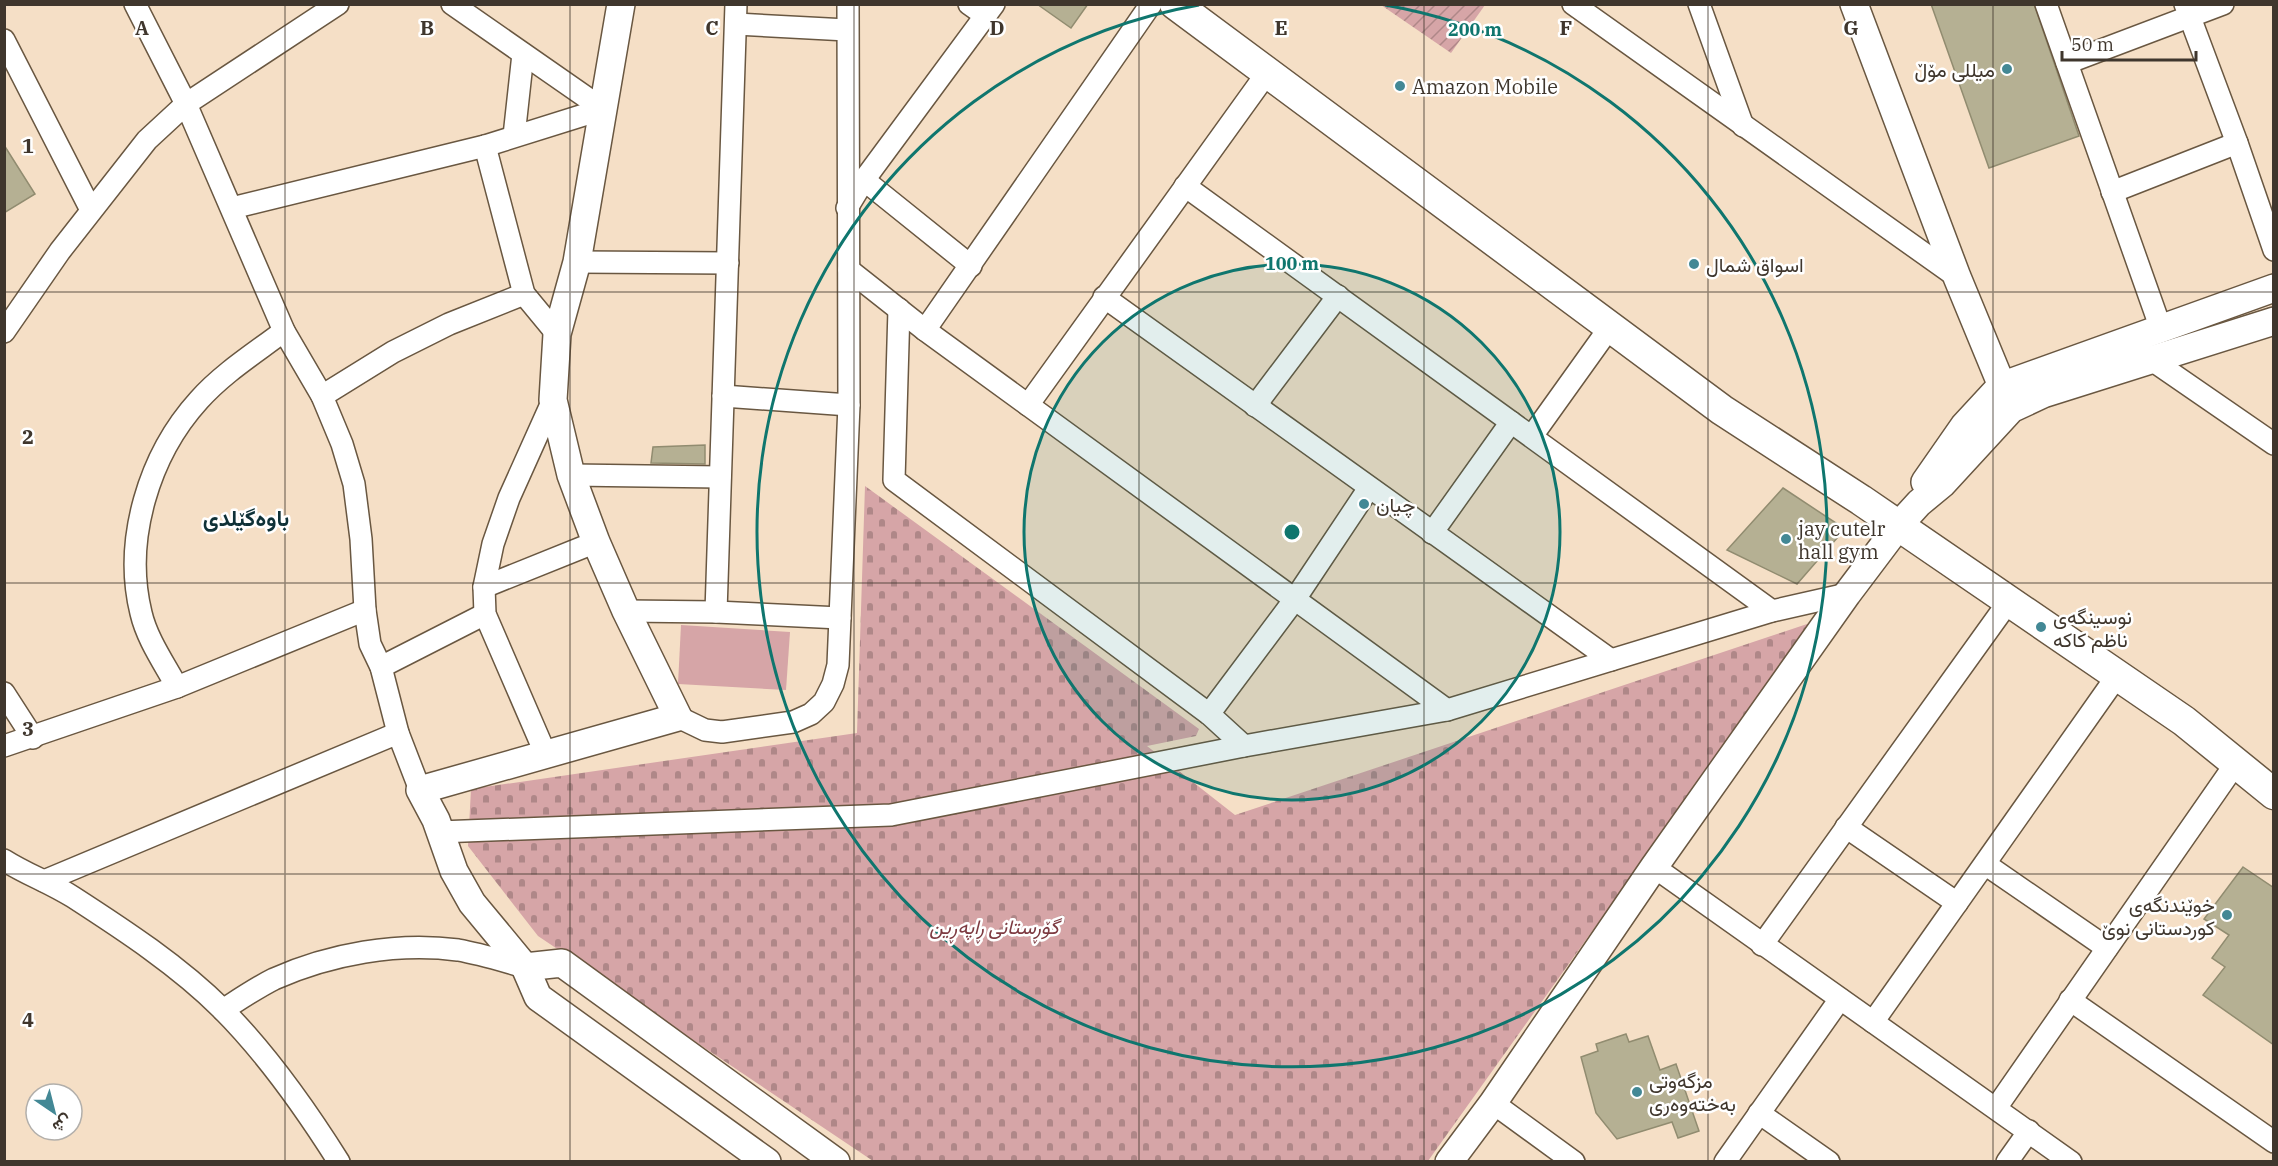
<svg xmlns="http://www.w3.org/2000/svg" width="2278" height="1166" font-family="'IBM Plex Serif',Vazirmatn,serif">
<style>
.grass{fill:#d6a5a7}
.cemetery{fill:url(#cemetery-stones)}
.garden{fill:url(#garden-furrows)}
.building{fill:#b5b093;stroke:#918c70;stroke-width:1.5}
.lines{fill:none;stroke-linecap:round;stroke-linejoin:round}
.minor-casing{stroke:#695741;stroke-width:24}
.tertiary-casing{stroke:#695741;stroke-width:30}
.secondary-casing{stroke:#695741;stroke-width:33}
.minor{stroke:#fff;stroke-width:21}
.tertiary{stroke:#fff;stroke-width:27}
.secondary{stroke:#fff;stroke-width:30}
.grid{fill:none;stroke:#3f362d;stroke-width:1.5;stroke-opacity:0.55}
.ring{fill:none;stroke:#0f766e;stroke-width:3}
.poi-dot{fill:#438895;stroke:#fff;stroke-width:2}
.labels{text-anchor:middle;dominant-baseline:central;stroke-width:5;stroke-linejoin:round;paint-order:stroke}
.poi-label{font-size:20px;fill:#3f362d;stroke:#fff;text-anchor:start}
.park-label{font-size:20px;font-style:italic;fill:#7d3a41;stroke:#fff}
.quarter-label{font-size:22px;font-weight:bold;fill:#0f3137;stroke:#fff}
.grid-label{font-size:20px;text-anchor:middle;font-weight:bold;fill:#3f362d;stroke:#fff;stroke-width:5;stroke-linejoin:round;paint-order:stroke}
.centre{fill:#0f766e;stroke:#fff;stroke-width:3}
.ring-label{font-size:18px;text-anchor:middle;font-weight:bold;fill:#0f766e;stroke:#fff;stroke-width:5;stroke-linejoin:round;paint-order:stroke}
</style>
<defs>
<pattern id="cemetery-stones" width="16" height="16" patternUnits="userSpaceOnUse" patternTransform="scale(1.5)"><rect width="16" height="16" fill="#d6a5a7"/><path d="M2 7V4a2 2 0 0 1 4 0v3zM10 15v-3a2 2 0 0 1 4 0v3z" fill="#af8788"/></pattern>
<pattern id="garden-furrows" width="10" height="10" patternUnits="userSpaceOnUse" patternTransform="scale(1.5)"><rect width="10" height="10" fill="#d6a5a7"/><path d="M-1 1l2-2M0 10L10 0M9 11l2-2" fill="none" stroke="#af8788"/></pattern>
</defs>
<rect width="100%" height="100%" fill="#f5dfc6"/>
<polygon class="grass" points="681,625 790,632 786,690 678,684"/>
<polygon class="cemetery" points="865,486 1199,729 1196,736 1147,746 1235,815 1813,622 1428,1161 873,1161 538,936 468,846 471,789 857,733"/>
<polygon class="garden" points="1381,5 1485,5 1451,53"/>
<g class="building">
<polygon points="1037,4 1088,4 1071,28"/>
<polygon points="1931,4 2034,4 2079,136 1989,168"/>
<polygon points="4,145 35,194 4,213"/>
<polygon points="705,445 705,464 651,463 653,447"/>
<polygon points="1783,488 1845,529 1797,584 1727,550"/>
<polygon points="2243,867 2274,888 2274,1045 2203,995 2225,967 2212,958 2229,935 2204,919"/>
<polygon points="1626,1034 1629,1042 1648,1036 1660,1070 1676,1064 1699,1131 1678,1138 1672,1122 1617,1139 1596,1113 1581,1057 1598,1051 1596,1044"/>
</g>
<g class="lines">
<defs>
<g id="minor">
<polyline points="135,4 186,104 284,331 322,396 342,444 354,484 361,539 365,610 370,644 381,667 398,733 420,790"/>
<polyline points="452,4 603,109"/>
<polyline points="969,4 986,16"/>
<polyline points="1573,4 1957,277"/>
<polyline points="1699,4 1743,126"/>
<polyline points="2046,4 2161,329"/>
<polyline points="2185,4 2237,143 2274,250"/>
<polyline points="736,24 847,30"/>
<polyline points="4,40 91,210"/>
<polyline points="2067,63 2223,4"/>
<polyline points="514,136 523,54"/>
<polyline points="485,146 524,294 557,334"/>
<polyline points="864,180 971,266"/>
<polyline points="1185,186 1772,611"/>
<polyline points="2112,192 2237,143"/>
<polyline points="232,208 485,146 603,109"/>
<polyline points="847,208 864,180 994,4"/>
<polyline points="577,262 728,263"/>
<polyline points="849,270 925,330 1447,710"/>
<polyline points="1104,297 1611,660"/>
<polyline points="899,309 894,480 1209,714 1244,746"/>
<polyline points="925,330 1151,4"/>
<polyline points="4,332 60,251 147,140 186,104 338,4"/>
<polyline points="2152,360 2274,444"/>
<polyline points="322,396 393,352 449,324 524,294"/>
<polyline points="723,396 849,405"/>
<polyline points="1028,405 1267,73"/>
<polyline points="1255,406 1338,296"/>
<polyline points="1532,436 1610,327"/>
<polyline points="571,475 720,477"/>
<polyline points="1432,533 1511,422"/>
<polyline points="484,587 596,542"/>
<polyline points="626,611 716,612 840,618"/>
<polyline points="716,612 736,4"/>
<polyline points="381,667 485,614"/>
<path d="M177,687C164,663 147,639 141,613C123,540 149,455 199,400C223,373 255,353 284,331"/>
<polyline points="4,693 33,738"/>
<polyline points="1209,714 1295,599 1369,488"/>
<polyline points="678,717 705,730 722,732 793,722 811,714 824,702 833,684 838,665 849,405 848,4"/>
<polyline points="4,746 177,687 365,610"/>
<polyline points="546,755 485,614 484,587 493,544 509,498 553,400"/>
<polyline points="1846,827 1957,903"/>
<polyline points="439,832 891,815 1244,746 1447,710 1772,611 1847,594"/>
<path d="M4,860C26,874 51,883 73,897C124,930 179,966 222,1009C267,1054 305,1108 339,1162"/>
<polyline points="1985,864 2107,948"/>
<polyline points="1654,867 2071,1162"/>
<polyline points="44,881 398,733"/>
<polyline points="1762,945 2009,601"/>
<polyline points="2070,1000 2274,1142"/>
<path d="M223,1010C240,999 256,988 274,979C330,954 397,942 458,950C481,954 503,961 525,967"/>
<polyline points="1873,1022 2117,676"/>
<polyline points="1493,1103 1574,1162"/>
<polyline points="1996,1108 2236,763"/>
<polyline points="1759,1113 1829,1162"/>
<polyline points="1725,1162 1840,999"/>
<polyline points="2007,1162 2029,1131"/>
</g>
<g id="tertiary">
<polyline points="621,4 577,262 557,334 553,400 571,475 596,542 626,611 678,717 420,790 436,820 454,871 472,903 525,967 538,997 767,1162"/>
<polyline points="1854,4 1957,277 2009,403"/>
<polyline points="1925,482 1964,426 2001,386 2274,288"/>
<polyline points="525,967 562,963 836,1162"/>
<polyline points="1449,1162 1493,1103 1654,867 1847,594 1899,525 1919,503 1942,484 2011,409 2043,394 2274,321"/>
</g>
<polyline id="secondary" points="1175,4 1722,410 1861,500 2184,721 2274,794"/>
</defs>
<use href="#minor" class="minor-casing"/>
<use href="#tertiary" class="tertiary-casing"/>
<use href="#secondary" class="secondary-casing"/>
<use href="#minor" class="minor"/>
<use href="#tertiary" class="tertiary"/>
<use href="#secondary" class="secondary"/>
</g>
<path class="grid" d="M285,4V1162M570,4V1162M854,4V1162M1139,4V1162M1424,4V1162M1708,4V1162M1993,4V1162M4,292H2274M4,583H2274M4,874H2274"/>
<circle cx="1292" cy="532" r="268" fill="#0f766e" fill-opacity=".12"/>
<g class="ring">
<circle cx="1292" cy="532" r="268"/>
<path d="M1385 5A535 535 0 1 1 1199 5"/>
</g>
<g class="poi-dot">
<circle cx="2007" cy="69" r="6"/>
<circle cx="1400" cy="86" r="6"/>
<circle cx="1694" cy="264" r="6"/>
<circle cx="1364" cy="504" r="6"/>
<circle cx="1786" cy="539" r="6"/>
<circle cx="2041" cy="627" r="6"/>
<circle cx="2227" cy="915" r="6"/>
<circle cx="1637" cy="1092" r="6"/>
</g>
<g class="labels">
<g class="poi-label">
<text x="1995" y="69" text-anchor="end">میللی مۆڵ</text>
<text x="1412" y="86">Amazon Mobile</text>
<text x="1706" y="264">اسواق شمال</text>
<text x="1376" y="504">چيان</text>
<text x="1798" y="528">jay cutelr<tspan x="1798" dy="23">hall gym</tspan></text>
<text x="2053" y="616">نوسینگەی<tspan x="2053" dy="23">ناظم کاکە</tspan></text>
<text x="2215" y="904" text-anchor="end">خوێندنگەی<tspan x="2215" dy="23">کوردستانی نوێ</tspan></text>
<text x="1649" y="1080">مزگەوتی<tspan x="1649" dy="23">بەختەوەری</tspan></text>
</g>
<g class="park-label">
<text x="994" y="926">گۆڕستانی ڕاپەڕین</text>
</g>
<g class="quarter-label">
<text x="246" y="517">باوەگێلدی</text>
</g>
</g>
<g class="grid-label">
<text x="142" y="35">A</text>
<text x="427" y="35">B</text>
<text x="712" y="35">C</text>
<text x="997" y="35">D</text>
<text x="1281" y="35">E</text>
<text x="1566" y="35">F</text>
<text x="1851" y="35">G</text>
<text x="28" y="153">1</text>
<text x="28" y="444">2</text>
<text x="28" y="736">3</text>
<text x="28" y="1027">4</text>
</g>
<circle cx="1292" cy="532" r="9" class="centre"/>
<g class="ring-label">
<text x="1475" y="36">200 m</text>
<text x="1292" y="270">100 m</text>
</g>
<rect width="2278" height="1166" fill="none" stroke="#3f362d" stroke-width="12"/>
<g transform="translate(54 1112) rotate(145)"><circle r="28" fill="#ffffff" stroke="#b2afab" stroke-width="1.5"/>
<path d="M0-4.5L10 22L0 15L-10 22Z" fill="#438895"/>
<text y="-9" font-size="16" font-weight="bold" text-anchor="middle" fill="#3f362d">ش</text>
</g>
<path d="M2062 51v9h134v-9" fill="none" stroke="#3f362d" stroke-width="3"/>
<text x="2071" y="51" font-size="18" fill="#3f362d" stroke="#ffffff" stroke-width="4.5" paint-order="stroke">50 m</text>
</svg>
